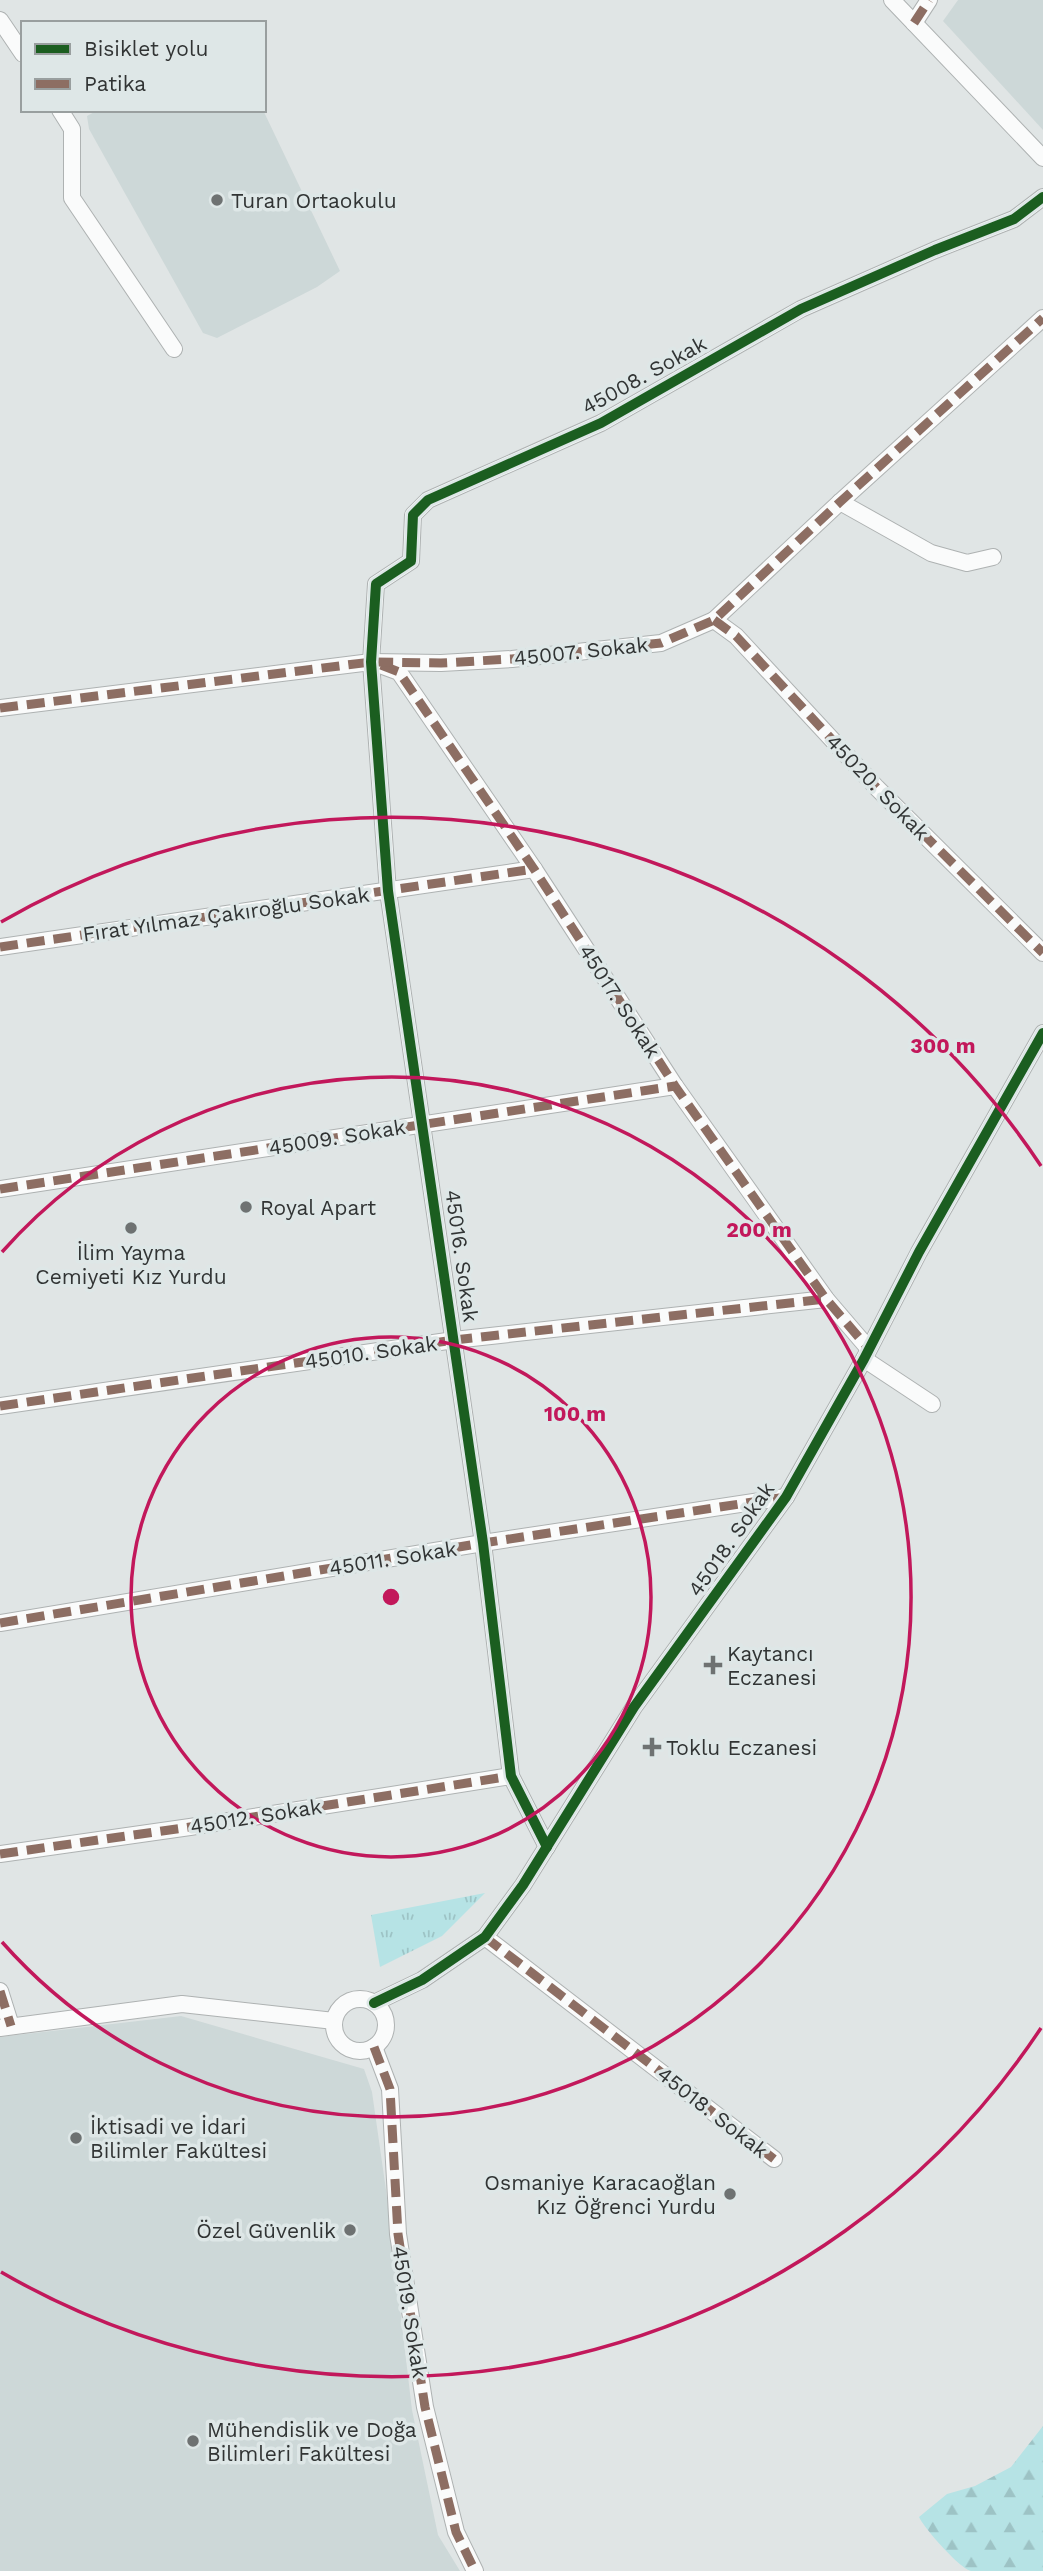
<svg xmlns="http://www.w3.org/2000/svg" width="1043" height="2571" font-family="'Work Sans',sans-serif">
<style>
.built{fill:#cdd8d8}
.grass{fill:url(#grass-tufts)}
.forest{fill:url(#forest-firs)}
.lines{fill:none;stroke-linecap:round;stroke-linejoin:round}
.street-casing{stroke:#aeb2b2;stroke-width:18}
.street{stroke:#fafbfb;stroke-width:16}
.quiet{stroke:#8d6e63;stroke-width:9;stroke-dasharray:18 9;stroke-linecap:butt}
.cycleway-casing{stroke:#dee7e7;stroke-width:15}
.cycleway{stroke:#1b5e20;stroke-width:10}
.ring{fill:none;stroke:#c2185b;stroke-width:3.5}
.poi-dot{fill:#6e7272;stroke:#dee7e7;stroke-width:2.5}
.labels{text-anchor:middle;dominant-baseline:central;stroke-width:7;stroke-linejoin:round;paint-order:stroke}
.poi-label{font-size:21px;fill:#313434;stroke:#dee7e7;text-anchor:start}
.street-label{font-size:21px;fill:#313434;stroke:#dee7e7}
.centre{fill:#c2185b;stroke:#dee7e7;stroke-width:3.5}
.ring-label{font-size:21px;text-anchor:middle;font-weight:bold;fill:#c2185b;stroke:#dee7e7;stroke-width:7;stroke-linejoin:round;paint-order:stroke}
</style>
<defs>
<pattern id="grass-tufts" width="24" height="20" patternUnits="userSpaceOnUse" patternTransform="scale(1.75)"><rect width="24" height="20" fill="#b6e3e5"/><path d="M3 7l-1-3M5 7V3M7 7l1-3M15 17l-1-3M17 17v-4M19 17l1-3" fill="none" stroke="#9dc3c5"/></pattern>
<pattern id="forest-firs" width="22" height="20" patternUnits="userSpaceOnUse" patternTransform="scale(1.75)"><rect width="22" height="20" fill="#b6e3e5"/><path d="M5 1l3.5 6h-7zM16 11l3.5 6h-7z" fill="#9dc3c5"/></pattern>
</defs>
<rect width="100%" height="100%" fill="#e0e5e5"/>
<g class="built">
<polygon points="958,0 1043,0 1043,130 943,21"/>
<polygon points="98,110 263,110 340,271 317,287 217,338 203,333 89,129 87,116"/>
<polygon points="181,2016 364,2069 372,2092 386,2190 412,2410 438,2535 460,2571 0,2571 0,2037"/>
</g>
<polygon class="grass" points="485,1893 442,1936 380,1967 371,1915"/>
<path class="forest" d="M1043,2426V2571C1023,2571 989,2571 971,2571C959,2568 924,2528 919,2517L947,2494L975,2486L1011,2467Z"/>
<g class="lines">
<defs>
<g id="street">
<polyline points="892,0 1043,158"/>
<polyline points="0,20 23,54"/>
<polyline points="914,23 929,0"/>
<polyline points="60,110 72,129 72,198 174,349"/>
<polyline points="840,502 931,553 967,563 993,557"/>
<polyline points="714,620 736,636 877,788 1043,953"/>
<polyline points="380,665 399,672 534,869 675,1086 826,1299 868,1348"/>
<polyline points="0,708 371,662 441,663 512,659 661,643 714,620 840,502 1043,318"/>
<polyline points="0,947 534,869"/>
<polyline points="0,1189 675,1086"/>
<polyline points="864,1359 932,1404"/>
<polyline points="0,1406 454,1340 826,1299"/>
<polyline points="0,1623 483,1543 786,1497"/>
<polyline points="547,1847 511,1776 483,1543 388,891 371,662 376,584 411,561 413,515 428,500 601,423 801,309 935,250 1014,219 1043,197"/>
<polyline points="0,1854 190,1827 511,1776"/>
<polyline points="485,1937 774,2159"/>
<polyline points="0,1991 11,2026"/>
<circle cx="360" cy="2025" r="26"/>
<polyline points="374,2003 422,1980 485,1937 523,1885 634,1707 786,1497 864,1359 919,1252 1043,1033"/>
<polyline points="0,2028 182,2004 334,2021"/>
<polyline points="374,2047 390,2089 398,2234 425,2407 456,2532 475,2571"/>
</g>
</defs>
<use href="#street" class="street-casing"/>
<use href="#street" class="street"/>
<g class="quiet">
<polyline points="914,23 929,0"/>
<polyline points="714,620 736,636 877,788 1043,953"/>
<polyline points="381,665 399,672 534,869 675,1086 826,1299 868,1348"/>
<polyline points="0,708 371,662 441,663 512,659 661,643 714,620 840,502 1043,318"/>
<polyline points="0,947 534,869"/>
<polyline points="0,1189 675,1086"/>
<polyline points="0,1406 454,1340 826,1299"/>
<polyline points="0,1623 483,1543 786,1497"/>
<polyline points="0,1854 190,1827 511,1776"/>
<polyline points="485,1937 774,2159"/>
<polyline points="0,1991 11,2026"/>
<polyline points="374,2047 390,2089 398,2234 425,2407 456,2532 475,2571"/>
</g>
<defs>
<g id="cycleway">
<polyline points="547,1847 511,1776 483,1543 388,891 371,662 376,584 411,561 413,515 428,500 601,423 801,309 935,250 1014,219 1043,197"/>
<polyline points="374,2003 422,1980 485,1937 523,1885 634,1707 786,1497 864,1359 919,1252 1043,1033"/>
</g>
</defs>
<use href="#cycleway" class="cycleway-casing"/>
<use href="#cycleway" class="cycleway"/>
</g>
<g class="ring">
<circle cx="391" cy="1597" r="260"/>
<path d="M2 1252A520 520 0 1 1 2 1942"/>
<path d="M1041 2028A780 780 0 0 1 1 2272M1 922A780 780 0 0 1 1041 1166"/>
</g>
<g class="poi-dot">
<circle cx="217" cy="200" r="7"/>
<circle cx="246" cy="1207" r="7"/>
<circle cx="131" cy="1228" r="7"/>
<path d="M709.5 1654.5h7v7h7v7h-7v7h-7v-7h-7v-7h7z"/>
<path d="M648.5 1736.5h7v7h7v7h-7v7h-7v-7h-7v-7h7z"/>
<circle cx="76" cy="2138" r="7"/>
<circle cx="730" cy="2194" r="7"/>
<circle cx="350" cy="2230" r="7"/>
<circle cx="193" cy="2441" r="7"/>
</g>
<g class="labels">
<g class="poi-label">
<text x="231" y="200">Turan Ortaokulu</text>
<text x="260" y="1207">Royal Apart</text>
<text x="131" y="1252" text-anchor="middle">İlim Yayma<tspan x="131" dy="24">Cemiyeti Kız Yurdu</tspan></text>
<text x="727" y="1653">Kaytancı<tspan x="727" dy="24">Eczanesi</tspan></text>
<text x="666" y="1747">Toklu Eczanesi</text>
<text x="90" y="2126">İktisadi ve İdari<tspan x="90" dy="24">Bilimler Fakültesi</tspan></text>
<text x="716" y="2182" text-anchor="end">Osmaniye Karacaoğlan<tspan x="716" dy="24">Kız Öğrenci Yurdu</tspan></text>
<text x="336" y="2230" text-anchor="end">Özel Güvenlik</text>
<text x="207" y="2429">Mühendislik ve Doğa<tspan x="207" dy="24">Bilimleri Fakültesi</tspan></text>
</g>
<g class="street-label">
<text transform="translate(644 375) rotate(-29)">45008. Sokak</text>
<text transform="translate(581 651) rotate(-6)">45007. Sokak</text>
<text transform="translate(878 787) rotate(46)">45020. Sokak</text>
<text transform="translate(226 914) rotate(-8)">Fırat Yılmaz Çakıroğlu Sokak</text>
<text transform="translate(620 1001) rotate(57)">45017. Sokak</text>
<text transform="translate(337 1137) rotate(-9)">45009. Sokak</text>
<text transform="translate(462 1256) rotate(82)">45016. Sokak</text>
<text transform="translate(371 1352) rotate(-8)">45010. Sokak</text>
<text transform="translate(731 1539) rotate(-55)">45018. Sokak</text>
<text transform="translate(393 1558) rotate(-9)">45011. Sokak</text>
<text transform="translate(256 1816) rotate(-9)">45012. Sokak</text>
<text transform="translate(713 2112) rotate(38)">45018. Sokak</text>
<text transform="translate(410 2312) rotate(81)">45019. Sokak</text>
</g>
</g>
<circle cx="391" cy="1597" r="10" class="centre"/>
<g class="ring-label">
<text x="943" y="1053">300 m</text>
<text x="759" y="1237">200 m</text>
<text x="575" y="1421">100 m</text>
</g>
<rect x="21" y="21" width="245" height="91" fill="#dee7e7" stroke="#999f9f" stroke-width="2"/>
<rect x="35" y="44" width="35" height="10" fill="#1b5e20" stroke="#999f9f" stroke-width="2"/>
<text x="84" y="56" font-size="21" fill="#313434">Bisiklet yolu</text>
<rect x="35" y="79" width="35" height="10" fill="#8d6e63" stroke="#999f9f" stroke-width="2"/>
<text x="84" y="91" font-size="21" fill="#313434">Patika</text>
</svg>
